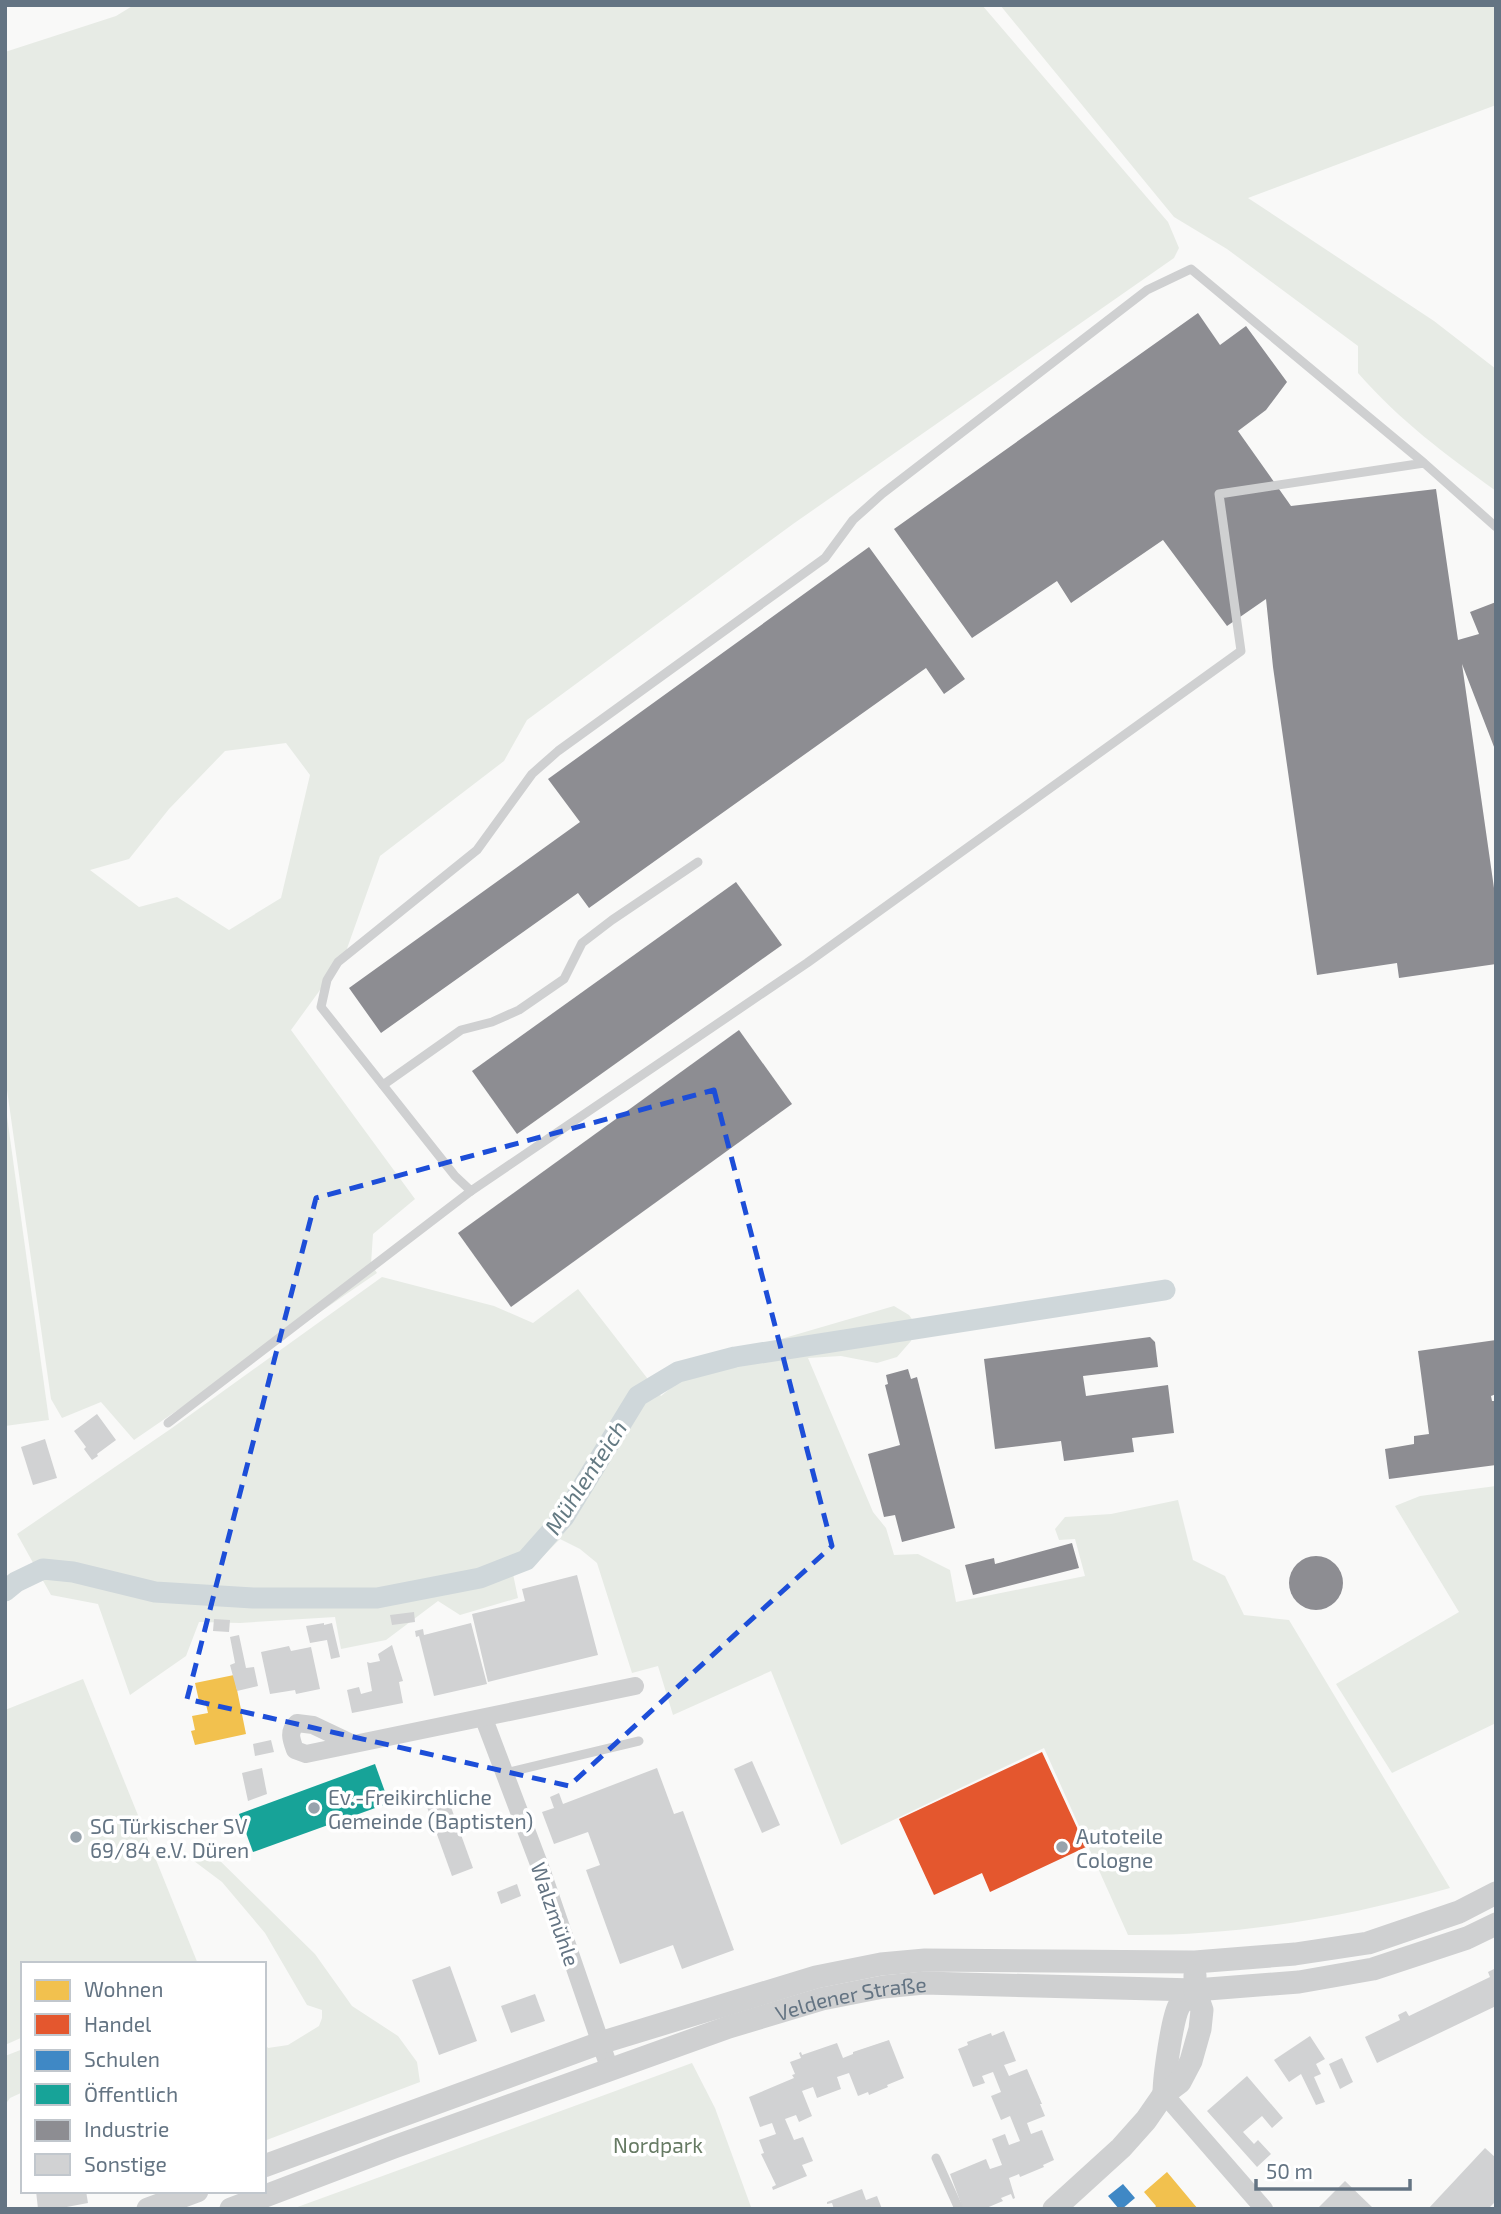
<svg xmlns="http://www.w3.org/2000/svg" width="1501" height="2214" font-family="'Exo 2',sans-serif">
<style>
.green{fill:#e7ebe5;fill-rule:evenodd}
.homes{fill:#f2c14e}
.shops{fill:#e4572e}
.schools{fill:#3f88c5}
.public{fill:#17a398}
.industry{fill:#8d8d92}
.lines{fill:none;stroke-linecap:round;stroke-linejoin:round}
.canal{stroke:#cfd7da;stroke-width:21}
.building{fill:#d1d2d3}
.service{stroke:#cfd0d1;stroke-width:9}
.minor{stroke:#cfd0d1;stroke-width:18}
.tertiary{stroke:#cfd0d1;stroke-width:23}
.marked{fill:none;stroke:#1d4ed8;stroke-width:5;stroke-dasharray:14 9;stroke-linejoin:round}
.poi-dot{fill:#98a3ac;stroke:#fff;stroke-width:2.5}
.labels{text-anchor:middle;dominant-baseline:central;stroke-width:7;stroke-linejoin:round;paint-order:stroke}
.poi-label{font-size:21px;fill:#647483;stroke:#fff;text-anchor:start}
.street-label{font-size:21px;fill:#647483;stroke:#fff}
.park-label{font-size:21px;fill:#667a63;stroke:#fff}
.water-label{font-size:23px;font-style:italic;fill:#647a83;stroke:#fff}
</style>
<rect width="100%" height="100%" fill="#f9f9f8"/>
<g class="green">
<path d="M134,5H982L1168,222L1179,248L1174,258L793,524L527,720L504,761L380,856L344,957L291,1030L415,1199L373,1234L371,1264L377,1273L134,1440L101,1402L62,1418L51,1399L5,1076V52L116,16ZM286,743L310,775L281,898L229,930L177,897L139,907L90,870L129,859L169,809L225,751Z"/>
<path d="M1000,5H1496V105L1248,198L1434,321L1496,369V491C1444,453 1401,422 1358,373V346L1227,249L1174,217Z"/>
<polygon points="5,1102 49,1420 5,1426"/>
<path d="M382,1277L494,1306L533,1323L578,1289L661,1396L682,1379L701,1356L774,1341L894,1306L909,1315L914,1322L911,1341L897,1357L877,1363L841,1356L808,1358L873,1512L886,1528L894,1555L918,1554L950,1570L956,1602L1085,1576L1075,1539L1059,1540L1055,1529L1065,1517L1111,1514L1178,1500L1193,1560L1225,1576L1244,1615L1289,1620L1450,1888C1341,1918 1241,1936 1128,1935L1044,1748L841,1845L771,1671L673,1715L658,1666L632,1673L597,1563L580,1549L560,1539L533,1566L513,1574L518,1598L460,1615L438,1601L386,1640L341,1649L335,1617L240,1623L199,1622L186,1656L130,1695L98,1604L51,1595L17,1534L172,1428Z"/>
<polygon points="1496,1486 1496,1723 1392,1773 1336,1684 1459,1612 1395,1506 1420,1496"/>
<polygon points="83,1679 198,1964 23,1964 23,2037 5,2045 5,1710"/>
<polygon points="211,1852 315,1954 352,2006 398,2036 417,2062 420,2082 264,2141 264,2043 268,2048 288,2045 319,2026 322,2018 322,2010 307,2005 265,1933 222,1882 194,1861 200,1854"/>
<polygon points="23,2049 23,2092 10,2098 5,2105 5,2056"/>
<polygon points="692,2063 715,2108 751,2207 748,2209 292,2209"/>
</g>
<g class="homes">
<polygon points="234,1675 246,1734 195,1745 191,1731 195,1730 192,1716 208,1713 205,1700 199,1701 195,1683"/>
<polygon points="1167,2172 1198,2209 1154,2209 1156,2206 1144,2192"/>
</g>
<polygon class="shops" points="1042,1752 1086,1847 990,1892 982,1873 934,1895 899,1819"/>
<polygon class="schools" points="1123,2184 1135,2198 1122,2209 1119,2209 1108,2196"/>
<polygon class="public" points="375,1764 389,1803 253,1852 239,1814"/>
<g class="industry">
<polygon points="1198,313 1220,345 1246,326 1287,382 1266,410 1238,431 1291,506 1436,489 1458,640 1479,634 1470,612 1496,602 1496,752 1462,664 1496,902 1496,964 1399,978 1397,963 1317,975 1273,667 1266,599 1227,626 1163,540 1071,603 1057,581 972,638 894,529"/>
<polygon points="869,547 965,679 944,694 926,668 589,908 578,893 381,1033 349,988 580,822 548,779"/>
<polygon points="736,882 782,945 517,1134 472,1071"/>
<polygon points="739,1030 792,1104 511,1307 458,1233"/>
<polygon points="1150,1337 1155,1342 1158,1367 1083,1376 1086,1396 1168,1385 1174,1433 1132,1438 1134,1452 1064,1461 1061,1441 995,1449 984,1359"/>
<polygon points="1496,1340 1496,1394 1491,1396 1492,1401 1496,1401 1496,1465 1389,1479 1385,1449 1414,1444 1414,1436 1429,1434 1418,1351"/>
<polygon points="908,1369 911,1379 917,1377 955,1528 902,1542 895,1515 884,1517 868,1454 900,1445 885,1385 888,1384 886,1375"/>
<polygon points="1072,1543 1079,1568 973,1595 965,1565 994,1558 995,1564"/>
<circle cx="1316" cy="1583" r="27"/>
</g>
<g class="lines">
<polyline class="canal" points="5,1591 16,1582 43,1569 73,1572 155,1592 253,1598 377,1598 480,1578 526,1560 564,1517 638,1396 678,1372 735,1357 1165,1290"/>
</g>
<g class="building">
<polygon points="97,1414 116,1440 97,1454 98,1456 92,1460 84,1449 86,1447 74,1431"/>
<polygon points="45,1439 57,1478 33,1485 21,1447"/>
<polygon points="577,1575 598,1655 488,1682 472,1614 525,1601 522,1589"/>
<polygon points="414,1612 415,1622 392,1625 390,1615"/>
<polygon points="214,1619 230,1620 229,1632 213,1631"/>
<polygon points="324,1623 324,1625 332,1623 340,1657 331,1659 327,1640 310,1643 306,1626"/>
<polygon points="471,1623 487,1684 434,1696 419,1636 416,1637 415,1631 423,1629 424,1635"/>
<polygon points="239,1635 246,1668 254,1667 258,1686 237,1691 230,1665 235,1663 230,1637"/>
<polygon points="392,1645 403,1681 399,1682 403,1703 352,1713 347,1690 359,1687 361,1694 372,1691 367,1662 370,1663 380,1661 378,1654"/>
<polygon points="289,1646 291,1651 311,1647 320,1689 296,1694 295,1690 270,1694 261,1652"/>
<polygon points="271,1740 274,1752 255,1756 253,1744"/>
<polygon points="752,1761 780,1825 762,1833 734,1769"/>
<polygon points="262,1768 267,1794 248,1801 242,1773"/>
<polygon points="657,1768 674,1814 683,1811 734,1950 682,1969 673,1945 620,1964 586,1870 600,1865 588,1832 554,1844 542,1812 554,1808 550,1797 559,1793 563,1804"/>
<polygon points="447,1796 473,1868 452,1876 426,1804"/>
<polygon points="517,1884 521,1896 501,1904 497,1892"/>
<polygon points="450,1966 477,2041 439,2055 412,1980"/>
<polygon points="1496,1968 1496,2006 1377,2063 1365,2037 1400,2020 1398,2015 1406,2011 1409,2016 1490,1977 1488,1972"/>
<polygon points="535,1994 545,2021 511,2033 501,2006"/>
<polygon points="1004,2031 1016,2061 1004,2065 1009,2076 1027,2069 1042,2104 1040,2104 1045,2116 1027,2123 1031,2134 1042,2130 1054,2160 1043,2165 1044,2167 1020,2177 1019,2174 1009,2178 1015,2198 1013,2199 1011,2194 1001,2198 1003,2201 984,2209 963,2209 950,2174 986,2159 990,2169 1002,2165 992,2139 1005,2134 1009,2145 1020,2141 1010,2116 1001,2120 991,2096 1001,2092 993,2072 982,2076 985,2083 973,2087 958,2049 968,2045 967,2042 991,2033 992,2036"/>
<polygon points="1310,2036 1325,2059 1316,2064 1321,2074 1314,2077 1325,2102 1316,2105 1301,2074 1289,2082 1274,2060"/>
<polygon points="889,2040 904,2078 887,2085 888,2087 869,2095 868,2092 858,2096 849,2073 837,2077 841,2089 817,2098 813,2087 802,2091 812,2116 799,2122 796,2115 785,2119 794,2140 803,2137 813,2161 802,2165 807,2176 773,2190 772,2187 776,2185 761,2154 764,2153 759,2140 776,2134 772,2123 760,2127 749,2097 794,2078 792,2075 795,2074 790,2062 801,2058 799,2053 801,2052 802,2055 837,2043 843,2058 853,2054 853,2052"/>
<polygon points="1342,2058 1353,2082 1340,2089 1329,2064"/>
<polygon points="1247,2076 1283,2118 1272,2128 1262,2116 1243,2132 1254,2144 1258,2140 1271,2154 1257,2167 1207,2111"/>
<polygon points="1485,2148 1496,2158 1496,2201 1488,2209 1428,2209"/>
<polygon points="1345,2181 1374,2209 1317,2209"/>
<polygon points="862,2189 866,2200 877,2196 882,2209 834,2209 832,2203 827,2204 827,2202"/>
<polygon points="36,2191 86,2191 88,2203 56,2209 38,2209"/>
</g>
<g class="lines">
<g class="service">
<polyline points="1424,463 1191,269 1147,290 882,494 853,520 825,558 558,751 532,774 477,850 338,962 327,980 321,1007 455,1176 471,1191 807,963 1241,651 1219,494 1424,463 1496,527"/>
<polyline points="383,1085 461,1030 492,1022 519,1010 564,979 582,943 612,920 698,862"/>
<polyline points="168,1423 471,1191"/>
<polyline points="505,1773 639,1741"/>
<polyline points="936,2158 959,2209"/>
</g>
<g class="minor">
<polyline points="484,1719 542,1872 610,2070"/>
<path d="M353,1744L313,1725L297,1723C288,1731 291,1739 295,1750L306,1754L635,1686"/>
<polyline points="1164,2094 1264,2209"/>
</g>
<g class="tertiary">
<path d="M1164,2094C1164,2078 1172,2019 1179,2006C1183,2000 1190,1995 1195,1990"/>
<polyline points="264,2166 600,2043 816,1977 881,1964 925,1960 1195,1962 1295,1954 1368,1943 1459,1912 1496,1893"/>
<polyline points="148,2209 197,2191"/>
<path id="s1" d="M231,2209L394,2147L729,2027L822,1999L883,1987L924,1983L1195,1990L1299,1982L1373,1969L1467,1938L1496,1924"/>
<polyline points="1054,2209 1121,2148 1146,2120 1164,2094 1180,2082 1191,2061 1200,2029 1202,2010 1195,1990 1195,1976"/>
</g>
</g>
<path class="marked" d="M714,1090L832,1546L569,1786L187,1699L316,1198Z"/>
<g class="poi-dot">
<circle cx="314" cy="1808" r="7"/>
<circle cx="76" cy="1837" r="7"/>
<circle cx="1062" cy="1847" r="7"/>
</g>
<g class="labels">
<g class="poi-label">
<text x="328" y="1796">Ev.-Freikirchliche<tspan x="328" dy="24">Gemeinde (Baptisten)</tspan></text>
<text x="90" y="1825">SG Türkischer SV<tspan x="90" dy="24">69/84 e.V. Düren</tspan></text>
<text x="1076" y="1835">Autoteile<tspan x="1076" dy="24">Cologne</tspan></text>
</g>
<g class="street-label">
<text transform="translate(556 1914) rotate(71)">Walzmühle</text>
<text stroke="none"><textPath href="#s1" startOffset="656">Veldener Straße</textPath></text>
</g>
<g class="park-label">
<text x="658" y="2144">Nordpark</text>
</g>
<g class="water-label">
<text transform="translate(585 1477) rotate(-57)">Mühlenteich</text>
</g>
</g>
<rect width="1501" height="2214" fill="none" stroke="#647483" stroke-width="14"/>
<rect x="21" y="1962" width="245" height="231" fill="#ffffff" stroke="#c1c7cd" stroke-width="2"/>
<rect x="35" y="1980" width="35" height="21" fill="#f2c14e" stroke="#c1c7cd" stroke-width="2"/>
<text x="84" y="1997" font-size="21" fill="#647483">Wohnen</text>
<rect x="35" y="2014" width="35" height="21" fill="#e4572e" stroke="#c1c7cd" stroke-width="2"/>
<text x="84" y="2032" font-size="21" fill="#647483">Handel</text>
<rect x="35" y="2050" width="35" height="21" fill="#3f88c5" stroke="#c1c7cd" stroke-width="2"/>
<text x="84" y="2067" font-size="21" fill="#647483">Schulen</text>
<rect x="35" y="2084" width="35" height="21" fill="#17a398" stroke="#c1c7cd" stroke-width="2"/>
<text x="84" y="2102" font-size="21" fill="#647483">Öffentlich</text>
<rect x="35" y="2120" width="35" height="21" fill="#8d8d92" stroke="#c1c7cd" stroke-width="2"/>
<text x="84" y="2137" font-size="21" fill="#647483">Industrie</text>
<rect x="35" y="2154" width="35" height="21" fill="#d1d2d3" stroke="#c1c7cd" stroke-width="2"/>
<text x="84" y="2172" font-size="21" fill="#647483">Sonstige</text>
<path d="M1256 2179v10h154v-10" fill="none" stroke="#647483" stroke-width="3.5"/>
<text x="1266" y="2179" font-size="21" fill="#647483" stroke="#ffffff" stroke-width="5" paint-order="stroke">50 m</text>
</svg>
